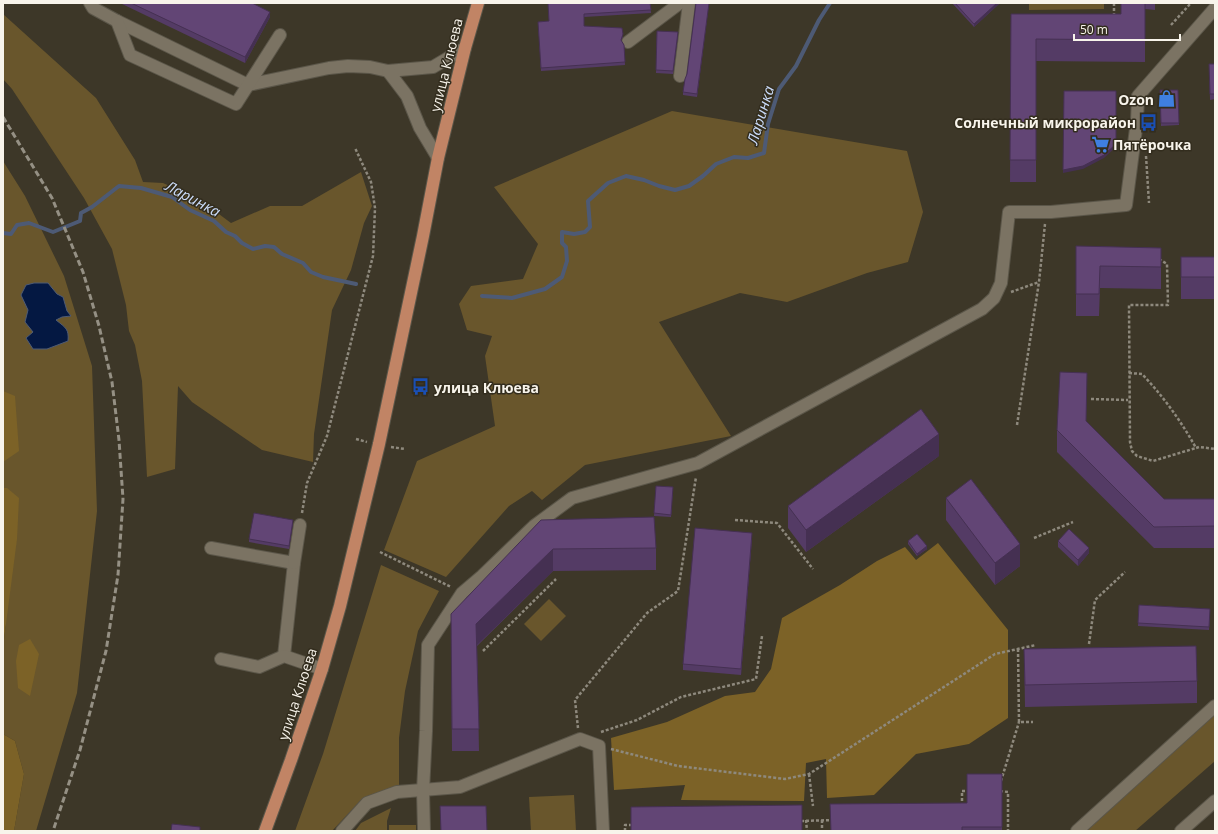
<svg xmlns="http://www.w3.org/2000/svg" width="1218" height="834" font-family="'Open Sans',sans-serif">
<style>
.green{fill:#69562c}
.forest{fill:#7c6227}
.water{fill:#041842;stroke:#4d5a75}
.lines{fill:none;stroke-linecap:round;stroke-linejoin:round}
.stream{stroke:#4d5a75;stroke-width:4}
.minor-casing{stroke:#5b5649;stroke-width:14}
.major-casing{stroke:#5b5649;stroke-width:14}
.path{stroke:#8e897d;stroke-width:2.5;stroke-dasharray:3 2;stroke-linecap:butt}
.minor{stroke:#7b7363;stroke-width:12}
.major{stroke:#c18465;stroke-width:12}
.rail{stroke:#959084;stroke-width:3;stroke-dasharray:6 3;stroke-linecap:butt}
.wall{fill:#543b65}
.shaded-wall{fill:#453052}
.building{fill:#624575;stroke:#453052}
.labels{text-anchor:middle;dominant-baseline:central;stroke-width:3;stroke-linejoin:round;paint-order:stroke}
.street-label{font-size:14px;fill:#f8f4eb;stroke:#332d1e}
.poi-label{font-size:14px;font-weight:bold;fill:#f8f4eb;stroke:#332d1e;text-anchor:end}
.water-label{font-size:15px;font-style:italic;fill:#cbdcfa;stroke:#332d1e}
</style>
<rect width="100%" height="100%" fill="#3d3728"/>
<g class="green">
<polygon points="1029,3 1104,3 1104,9 1029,10"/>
<polygon points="3,14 96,98 135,160 143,182 163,183 200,200 231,223 270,206 302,206 361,172 372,206 364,223 351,270 332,310 314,434 313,462 262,450 192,402 178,386 175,469 147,477 142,381 135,345 129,331 126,305 112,249 84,198 12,89 3,79"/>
<polygon points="672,111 907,151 923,212 908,262 867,273 787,302 740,293 659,322 731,436 585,465 542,500 532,491 509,506 446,577 384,550 417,461 495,426 485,356 492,336 467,330 459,304 471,286 523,279 538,244 494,187"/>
<polygon points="3,161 25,196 64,276 92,366 97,511 77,693 36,831 14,831 24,774 15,741 3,734 3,647 6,623 7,488 3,488"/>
<polygon points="381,565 439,591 418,631 405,691 399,738 399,786 360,801 332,831 295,831 323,754"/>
<polygon points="549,599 566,616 541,641 524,624"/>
<polygon points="1215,710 1215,761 1135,831 1077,831"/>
<polygon points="574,795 576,831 531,831 529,797"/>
<polygon points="391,808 387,821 387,831 355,831 361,823"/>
<rect x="389" y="825" width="27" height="6"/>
</g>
<g class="forest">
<polygon points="3,391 15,396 19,451 3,462"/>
<polygon points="3,488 7,488 19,498 17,539 3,647"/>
<polygon points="938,543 1008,630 1008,718 969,744 916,754 874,795 827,798 826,759 806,763 804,801 681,800 685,785 614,790 611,738 667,722 725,696 755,692 771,669 782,618 840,585 877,561 905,547 916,560"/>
<polygon points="30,639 39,654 30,696 18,688 16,661 19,645"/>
<polygon points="3,734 15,741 24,774 14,831 3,831"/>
</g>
<path class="water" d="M34,283H48L57,294L63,297L67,311L71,316L62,317L56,320C66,328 69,329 68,341L47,349H33L26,338L33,332L25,322L28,310L21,295L26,285Z"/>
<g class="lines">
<g class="stream">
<polyline points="3,233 11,234 17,225 29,223 53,232 80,221 81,213 92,207 119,186 141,188 172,197 190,210 214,221 226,232 235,236 242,243 253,249 265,246 274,247 282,254 303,263 311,272 323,277 356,284"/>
<polyline points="482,296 512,298 545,289 562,277 567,261 566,247 562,243 562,232 574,234 585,232 590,227 588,201 608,183 626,176 644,180 659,186 675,190 689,186 703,176 716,164 734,157 748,158 764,153 768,124 779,89 796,66 819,20 830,3"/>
</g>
<defs>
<g id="minor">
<polyline points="90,3 93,8 117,21 248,85 329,68 348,66 370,67 388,71 433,67 465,48"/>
<polyline points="117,21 130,55 236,104 280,35"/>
<polyline points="628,42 680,3"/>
<polyline points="388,71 407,96 420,128 438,158"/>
<polyline points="680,76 689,3"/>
<polyline points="211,548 294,563 284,656"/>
<polyline points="294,563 300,525"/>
<polyline points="221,659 259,667 284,656 322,669"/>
<polyline points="342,831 367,803 397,792 460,787 580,739 599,746 603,831"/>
<polyline points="424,831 423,791 426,731 428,645 462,593 482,576 534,526 572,498 698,463 982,309 994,298 1001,283 1009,212 1051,212 1126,205 1137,121 1138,96 1215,8"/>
<polyline points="1077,831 1215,706"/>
<polyline points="1181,831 1215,801"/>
</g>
<polyline id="major" points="265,831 291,760 322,669 340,606 379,444 423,236 438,158 465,48 478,3"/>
</defs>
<use href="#minor" class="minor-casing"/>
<use href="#major" class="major-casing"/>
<g class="path">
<polyline points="1114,16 1114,4"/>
<polyline points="1171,25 1191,3"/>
<polyline points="1146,156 1149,203"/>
<polyline points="1159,259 1167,264 1168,305 1129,305 1130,442 1132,451 1137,456 1153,461 1196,448"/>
<polyline points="1011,292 1039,282"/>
<path d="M1129,373L1142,374C1163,396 1181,421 1196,448L1199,447L1215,449"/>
<polyline points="1091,399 1128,400"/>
<polyline points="1017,425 1039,282 1045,224"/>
<polyline points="356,439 367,442"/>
<polyline points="391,447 405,449"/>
<polyline points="302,513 307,483 327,436 373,256 375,208 371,182 355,148"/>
<polyline points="735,520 777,523 813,569"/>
<polyline points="1034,538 1073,522"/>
<polyline points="380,552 451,587"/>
<polyline points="1089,644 1095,600 1125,572"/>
<polyline points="1018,649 1019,722 1033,722"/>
<polyline points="483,651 556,579"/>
<polyline points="578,728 575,700 647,613 678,591 696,477"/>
<polyline points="601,732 637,720 681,697 756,679 762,636"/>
<polyline points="611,749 678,766 785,779 809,774 995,654 1036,645"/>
<polyline points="809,774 813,806"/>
<polyline points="1001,781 1019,722"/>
<polyline points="1000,791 1008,792 1008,831"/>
<polyline points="962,806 962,791 969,791"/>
<polyline points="806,820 807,831"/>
<polyline points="822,820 822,831"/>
<polyline points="801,821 834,820"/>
<polyline points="625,831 625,825 634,825"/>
</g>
<use href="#minor" class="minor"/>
<use href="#major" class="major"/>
<polyline class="rail" points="3,117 52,198 83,272 99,326 112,382 119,440 123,499 118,575 106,651 80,750 53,831"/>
</g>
<g class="wall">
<polygon points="120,3 252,3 270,17 245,63"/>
<polygon points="548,3 650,3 651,13 584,17 584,26 623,37 621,41 624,45 625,65 541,71 538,22 549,21"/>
<polygon points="696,3 709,3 697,97 683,95 683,92 687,74"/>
<polygon points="952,3 1000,3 974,27"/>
<polygon points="1121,3 1155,3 1155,10 1145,9 1145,62 1036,61 1036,182 1010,182 1011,14 1121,14"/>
<polygon points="657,31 678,35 673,74 656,73"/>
<polygon points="1209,64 1215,64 1215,99 1210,100"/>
<polygon points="1160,90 1178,90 1179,125 1161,126"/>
<polygon points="1076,246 1161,248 1161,289 1100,288 1099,316 1076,316"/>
<rect x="1181" y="257" width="34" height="42"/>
<polygon points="1086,421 1164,499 1215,499 1215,548 1154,548 1057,452 1057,430"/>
<polygon points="939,456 806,552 788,528 788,506"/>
<polygon points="656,486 673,487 671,517 654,516"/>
<polygon points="946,498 1020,566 995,585 946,520"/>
<polygon points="541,520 656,548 656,570 553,571 477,646 479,751 452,751 451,636"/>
<polygon points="293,522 289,549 249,542 249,539"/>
<polygon points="752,538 741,675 683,670 683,664"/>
<polygon points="908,541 927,549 917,556 908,544"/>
<polygon points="1058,541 1089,553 1078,566 1058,547"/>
<polygon points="1139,605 1210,609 1209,630 1138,626"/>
<polygon points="1024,649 1197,681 1197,703 1025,707"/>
<polygon points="1002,774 1002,831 830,831 967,803"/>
</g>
<g class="shaded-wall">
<polygon points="709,3 697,97 697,94"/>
<polygon points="997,3 1000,3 974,27 974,24"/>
<polygon points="270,12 270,17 245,63 245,57"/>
<polygon points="1116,144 1116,147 1104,158 1083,169 1063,173 1063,170"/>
<polygon points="939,434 939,456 806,552 806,530"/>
<polygon points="293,520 293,522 289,549 289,546"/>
<polygon points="752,533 752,538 741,675 741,669"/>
<polygon points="1020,544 1020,566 995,585 995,563"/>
<polygon points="927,546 927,549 917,556 917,554"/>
<polygon points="1089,548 1089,553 1078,566 1078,560"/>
<polygon points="553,549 553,571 476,646 476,624"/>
</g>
<g class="building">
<polygon points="131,3 252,3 270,12 245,57"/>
<polygon points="548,3 650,3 651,10 584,14 584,26 622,28 623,34 621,40 624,45 625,62 541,68 538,22 549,21"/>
<polygon points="696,3 709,3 697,94 683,92 685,79 687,74"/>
<polygon points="955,3 997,3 974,24"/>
<polygon points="1121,3 1145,3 1145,40 1036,39 1036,160 1010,160 1011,14 1121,14"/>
<polygon points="657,31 678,32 673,71 656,70"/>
<polygon points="1209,64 1215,64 1215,94 1210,94"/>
<polygon points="1160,90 1178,90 1179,123 1161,123"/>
<polygon points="1064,91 1116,91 1116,144 1104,155 1083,166 1063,170"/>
<polygon points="1076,246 1161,248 1161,267 1100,266 1099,294 1076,294"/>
<rect x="1181" y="257" width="34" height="20"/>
<polygon points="1060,372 1087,373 1086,421 1164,499 1215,499 1215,526 1154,527 1057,430"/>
<polygon points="921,409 939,434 806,530 788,506"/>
<polygon points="971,479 1020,544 995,563 946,498"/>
<polygon points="656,486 673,487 671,515 654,513"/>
<polygon points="254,513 293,520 289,546 249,539"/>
<polygon points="654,517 656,548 553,549 476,624 479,729 452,729 451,614 541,520"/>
<polygon points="695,528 752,533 741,669 683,664"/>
<polygon points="1069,529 1089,548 1078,560 1058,541"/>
<polygon points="917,534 927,546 917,554 908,541"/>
<polygon points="1139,605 1210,609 1209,627 1138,623"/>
<polygon points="1196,646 1197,681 1025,685 1024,649"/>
<polygon points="967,774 1002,774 1002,827 962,827 962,831 831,831 830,804 967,803"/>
<polygon points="802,805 802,831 631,831 631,807"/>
<polygon points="440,806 486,806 487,831 441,831"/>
<polygon points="172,824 200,827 200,831 171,831"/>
</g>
<defs>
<symbol id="shop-bare" viewBox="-9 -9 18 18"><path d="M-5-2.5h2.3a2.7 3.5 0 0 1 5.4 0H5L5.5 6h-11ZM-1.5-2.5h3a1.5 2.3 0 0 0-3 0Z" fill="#3f7fe0" stroke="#332d1e" stroke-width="2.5" paint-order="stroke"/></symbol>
<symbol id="bus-bare" viewBox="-9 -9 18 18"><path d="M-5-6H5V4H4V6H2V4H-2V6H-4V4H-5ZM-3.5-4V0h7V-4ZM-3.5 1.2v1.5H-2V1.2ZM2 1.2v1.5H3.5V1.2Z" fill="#1a4fb4" stroke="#332d1e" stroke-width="2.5" paint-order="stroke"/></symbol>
<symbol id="supermarket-bare" viewBox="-9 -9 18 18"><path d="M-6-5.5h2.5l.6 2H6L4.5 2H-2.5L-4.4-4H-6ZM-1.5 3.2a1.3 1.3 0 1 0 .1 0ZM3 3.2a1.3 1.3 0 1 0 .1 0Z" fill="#3f7fe0" stroke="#332d1e" stroke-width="2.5" paint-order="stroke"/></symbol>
</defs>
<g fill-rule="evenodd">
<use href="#shop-bare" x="1154" y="86" width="25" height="25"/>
<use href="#bus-bare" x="1136" y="110" width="25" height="25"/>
<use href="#supermarket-bare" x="1088" y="132" width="25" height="25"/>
<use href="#bus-bare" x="408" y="374" width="25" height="25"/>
</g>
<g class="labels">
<g class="street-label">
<text transform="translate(446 65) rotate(-76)">улица Клюева</text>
<text transform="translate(297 694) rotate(-72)">улица Клюева</text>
</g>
<g class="poi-label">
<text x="1154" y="99">Ozon</text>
<text x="1136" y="122">Солнечный микрорайон</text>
<text x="1113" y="144" text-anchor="start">Пятёрочка</text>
<text x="434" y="387" text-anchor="start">улица Клюева</text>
</g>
<g class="water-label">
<text transform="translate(760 115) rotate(-73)">Ларинка</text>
<text transform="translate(193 198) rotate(28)">Ларинка</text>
</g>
</g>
<rect width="1218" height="834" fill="none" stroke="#f8f4eb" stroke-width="8"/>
<path d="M1074 34v6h106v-6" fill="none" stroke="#f8f4eb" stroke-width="2"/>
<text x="1080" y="34" font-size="12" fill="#f8f4eb" stroke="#332d1e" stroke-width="3" paint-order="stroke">50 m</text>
</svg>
